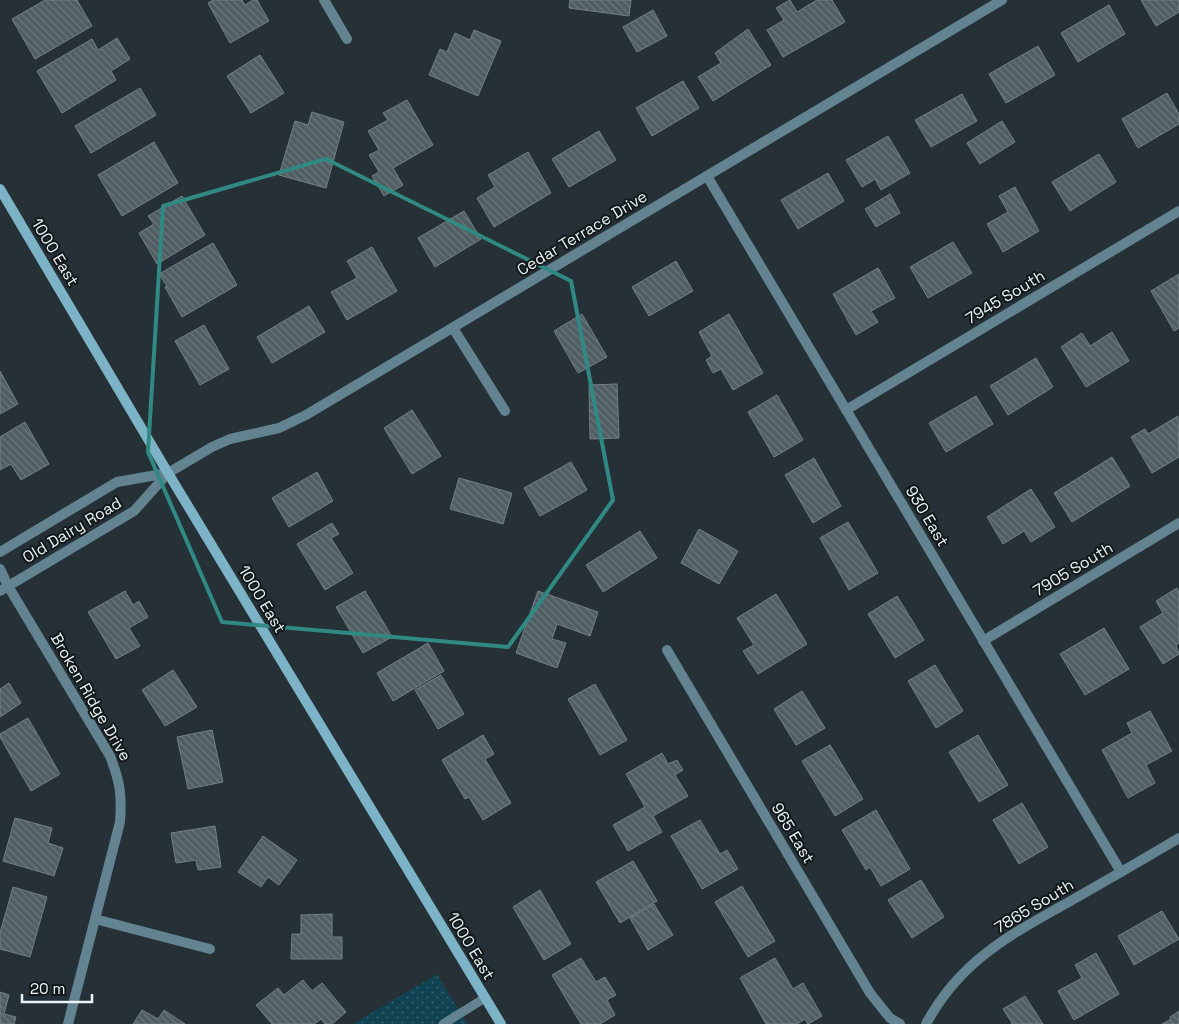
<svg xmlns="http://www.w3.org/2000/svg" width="1179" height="1024" font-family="'Space Grotesk',sans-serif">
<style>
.green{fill:url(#green-dots)}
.building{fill:url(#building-back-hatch);stroke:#728187}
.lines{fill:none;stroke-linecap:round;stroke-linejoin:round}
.lane{stroke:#62838f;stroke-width:9}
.street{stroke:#62838f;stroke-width:10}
.secondary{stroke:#7db3c6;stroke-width:10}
.marked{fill:none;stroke:#308982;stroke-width:4;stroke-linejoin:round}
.labels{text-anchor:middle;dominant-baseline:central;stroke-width:4;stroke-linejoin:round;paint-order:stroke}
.street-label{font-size:16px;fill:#ebf3f6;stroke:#12181a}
</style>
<defs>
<pattern id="green-dots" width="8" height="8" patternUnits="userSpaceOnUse" patternTransform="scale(1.25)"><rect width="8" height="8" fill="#104251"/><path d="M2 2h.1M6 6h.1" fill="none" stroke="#335e6b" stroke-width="1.8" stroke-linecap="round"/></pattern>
<pattern id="building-back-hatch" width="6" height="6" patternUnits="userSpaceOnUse" patternTransform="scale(1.25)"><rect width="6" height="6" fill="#505e63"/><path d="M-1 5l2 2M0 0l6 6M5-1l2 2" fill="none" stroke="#69767a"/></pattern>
</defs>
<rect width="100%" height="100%" fill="#253136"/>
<polygon class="green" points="437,974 467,1024 353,1024"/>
<g class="building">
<polygon points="45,0 77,0 92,26 35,59 12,19"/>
<polygon points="213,0 242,0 245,5 253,0 257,0 269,21 230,43 208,3"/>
<polygon points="570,0 631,0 629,16 569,8"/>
<polygon points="790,0 797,12 817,0 832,0 845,22 783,57 767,30 784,20 776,8"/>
<polygon points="1141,0 1179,0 1179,12 1156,26"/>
<polygon points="1109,5 1125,34 1078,62 1061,33"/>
<polygon points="653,10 667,36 637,52 623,27"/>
<polygon points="748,29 771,65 713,101 698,77 721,63 715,53"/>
<polygon points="474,30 501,41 478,96 429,75 440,49 447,52 455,33 470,40"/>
<polygon points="117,38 130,59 111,71 116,80 62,113 37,71 92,39 98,50"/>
<polygon points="1038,46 1055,75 1006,103 989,74"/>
<polygon points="260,55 284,93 251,113 227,76"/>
<polygon points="683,81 699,108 652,136 636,108"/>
<polygon points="140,88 156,115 91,153 75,126"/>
<polygon points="1167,93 1179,114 1179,124 1138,148 1122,119"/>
<polygon points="962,94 977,121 931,147 915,120"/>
<polygon points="407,100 433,145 393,168 403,185 384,196 372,176 379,172 369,155 379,150 368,131 388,120 383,113"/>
<polygon points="312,112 344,122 326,188 279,175 295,121 308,125"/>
<polygon points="1002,121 1015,142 980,164 967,143"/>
<polygon points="599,131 616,160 569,187 552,159"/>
<polygon points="888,136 910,173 881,190 875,179 862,187 846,160"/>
<polygon points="154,142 178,183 122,216 98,175"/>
<polygon points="528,152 551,193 494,227 477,198 495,187 488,175"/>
<polygon points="1099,154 1116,182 1070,211 1052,182"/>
<polygon points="828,173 844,201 798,229 781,200"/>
<polygon points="1015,187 1039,231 1003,252 987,224 1008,212 999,196"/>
<polygon points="890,194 900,213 876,227 865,209"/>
<polygon points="182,196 205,235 157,264 139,233 154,224 148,216"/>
<polygon points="464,211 481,239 435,267 418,238"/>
<polygon points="953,242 972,273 928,298 910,267"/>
<polygon points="213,243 237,285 182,317 165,287 167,286 159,274"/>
<polygon points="372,247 397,291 347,320 331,292 357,278 347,261"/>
<polygon points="676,261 693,291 649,316 632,287"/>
<polygon points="878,268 895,298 871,311 878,322 856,335 833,294"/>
<polygon points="1179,274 1179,328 1174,331 1151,291"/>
<polygon points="309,306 325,332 272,363 257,337"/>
<polygon points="582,314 607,357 578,373 554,331"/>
<polygon points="729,314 763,373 733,390 721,369 713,373 706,360 712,356 699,332"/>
<polygon points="204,325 229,369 200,385 175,341"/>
<polygon points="1112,332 1129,361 1086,387 1061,347 1082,333 1090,346"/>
<polygon points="1036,358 1053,387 1008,415 990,386"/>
<polygon points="0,371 18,404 0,414"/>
<polygon points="617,384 619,438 590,439 589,385"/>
<polygon points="777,395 803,440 774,457 748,412"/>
<polygon points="976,396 993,424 946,452 929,423"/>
<polygon points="412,410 441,456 412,474 384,428"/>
<polygon points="1178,416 1179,457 1152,473 1131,437 1145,429 1148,434"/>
<polygon points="25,422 49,464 21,480 11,464 0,470 0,437"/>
<polygon points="1112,457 1130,486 1072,522 1054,493"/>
<polygon points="814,458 841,506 813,523 785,475"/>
<polygon points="571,462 587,490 540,516 524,488"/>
<polygon points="317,472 333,501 289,527 272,498"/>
<polygon points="459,478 512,493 503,524 450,509"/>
<polygon points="1031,489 1055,527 1031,542 1024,531 1003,544 987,517"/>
<polygon points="848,522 878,573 849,590 820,538"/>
<polygon points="332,523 339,534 331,538 353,573 325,590 297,544"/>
<polygon points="699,529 738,551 719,584 681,563"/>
<polygon points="640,531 657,558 603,592 586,565"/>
<polygon points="1177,588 1179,592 1179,643 1176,645 1179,654 1163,664 1140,627 1163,613 1156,601"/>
<polygon points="125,591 133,605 139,601 148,617 129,628 140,646 116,659 88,612"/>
<polygon points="365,591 392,637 363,653 336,607"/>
<polygon points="538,591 598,612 590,636 557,624 552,639 566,643 557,668 516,653"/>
<polygon points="776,594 807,644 758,674 743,651 754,645 737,618"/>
<polygon points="897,596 924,640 895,658 868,614"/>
<polygon points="1104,628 1129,669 1085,695 1060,654"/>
<polygon points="428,643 444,671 393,701 377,673"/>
<polygon points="935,665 963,711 936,728 908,681"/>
<polygon points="173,670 197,707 165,726 142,690"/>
<polygon points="441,675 464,714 438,729 415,690"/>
<polygon points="9,683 21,703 0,717 0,689"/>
<polygon points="595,684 627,740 600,755 568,699"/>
<polygon points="802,691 825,728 796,745 774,709"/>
<polygon points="1150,711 1172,751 1146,765 1155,783 1128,798 1102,750 1132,733 1127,723"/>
<polygon points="28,718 60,774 31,791 0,737 0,734"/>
<polygon points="212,730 223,782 188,789 177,737"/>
<polygon points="483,735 494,754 485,759 511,803 483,820 469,797 465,799 442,760"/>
<polygon points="978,735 1008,785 979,802 949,752"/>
<polygon points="830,745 863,799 835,816 802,761"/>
<polygon points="662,753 668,764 677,760 683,770 675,775 688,796 653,816 662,832 628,851 613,825 645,807 626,774"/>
<polygon points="1022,803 1048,847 1019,864 993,820"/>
<polygon points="876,810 910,869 881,886 870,867 866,870 842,830"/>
<polygon points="15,818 52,828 48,843 63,848 54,876 3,861"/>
<polygon points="700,820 720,854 727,850 738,869 702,889 671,836"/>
<polygon points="215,826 221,867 198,870 196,860 176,863 171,833"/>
<polygon points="263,836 297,860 279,885 268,877 261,887 238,872"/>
<polygon points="633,861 657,901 620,923 596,882"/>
<polygon points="921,880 944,917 912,938 888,900"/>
<polygon points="742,886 775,941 748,957 715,902"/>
<polygon points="13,887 47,897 30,957 0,949 0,933"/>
<polygon points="540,890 571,944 544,960 513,907"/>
<polygon points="654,904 673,935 648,950 630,918"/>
<polygon points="1162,911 1179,939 1134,965 1118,936"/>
<polygon points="332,914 332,937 342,937 342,959 291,959 292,934 301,934 301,915"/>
<polygon points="1096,953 1119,994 1074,1020 1058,991 1082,978 1075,965"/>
<polygon points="581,958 596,982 605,977 616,995 607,1000 615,1015 600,1024 581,1024 552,975"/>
<polygon points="775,958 793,989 803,983 822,1016 808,1024 805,1019 797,1024 766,1024 740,978"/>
<polygon points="303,980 312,991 322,983 346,1012 332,1024 325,1024 321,1019 314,1024 272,1024 256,1005 278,988 284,995"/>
<polygon points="0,992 9,995 4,1014 16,1017 14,1024 0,1024"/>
<polygon points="1025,996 1043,1024 1011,1024 1012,1023 1003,1009"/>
<polygon points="142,1010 158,1019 164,1010 185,1024 133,1024"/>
<polygon points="1179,1011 1179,1024 1162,1024 1171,1019 1170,1017"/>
</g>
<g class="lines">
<polyline class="lane" points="443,1024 485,998"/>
<g class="street">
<polyline points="324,0 347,39"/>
<polyline points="707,176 1121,872"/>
<polyline points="453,328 505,411"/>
<polyline points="846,410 1179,211"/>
<polyline points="0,552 117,482 168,473"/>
<path d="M0,569L8,586L110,756C120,782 122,794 120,822L68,1024"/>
<polyline points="0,591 134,511 168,473 212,447 230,439 279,428 306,415 1002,0"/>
<polyline points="983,641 1179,523"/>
<polyline points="667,650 870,993 890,1018 900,1024"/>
<polyline points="95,919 210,949"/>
<path d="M926,1024C961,959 1012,934 1074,899C1109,879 1144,859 1179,838"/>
</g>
<polyline class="secondary" points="0,189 168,473 501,1024"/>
</g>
<path class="marked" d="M326,159L571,281L613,500L508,647L222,622L148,452L163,206Z"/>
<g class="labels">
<g class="street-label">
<text transform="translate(582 233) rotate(-31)">Cedar Terrace Drive</text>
<text transform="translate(55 252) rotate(59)">1000 East</text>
<text transform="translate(1005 297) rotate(-31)">7945 South</text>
<text transform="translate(927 516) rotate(59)">930 East</text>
<text transform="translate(72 530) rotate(-31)">Old Dairy Road</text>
<text transform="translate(1073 569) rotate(-31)">7905 South</text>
<text transform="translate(262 599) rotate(59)">1000 East</text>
<text transform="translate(91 697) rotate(60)">Broken Ridge Drive</text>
<text transform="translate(793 833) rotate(59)">965 East</text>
<text transform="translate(1034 906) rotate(-31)">7865 South</text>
<text transform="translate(471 946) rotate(59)">1000 East</text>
</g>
</g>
<path d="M22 994v8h70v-8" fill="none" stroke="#ebf3f6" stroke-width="2.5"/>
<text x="30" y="994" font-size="15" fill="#ebf3f6" stroke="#12181a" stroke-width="4" paint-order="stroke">20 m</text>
</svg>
